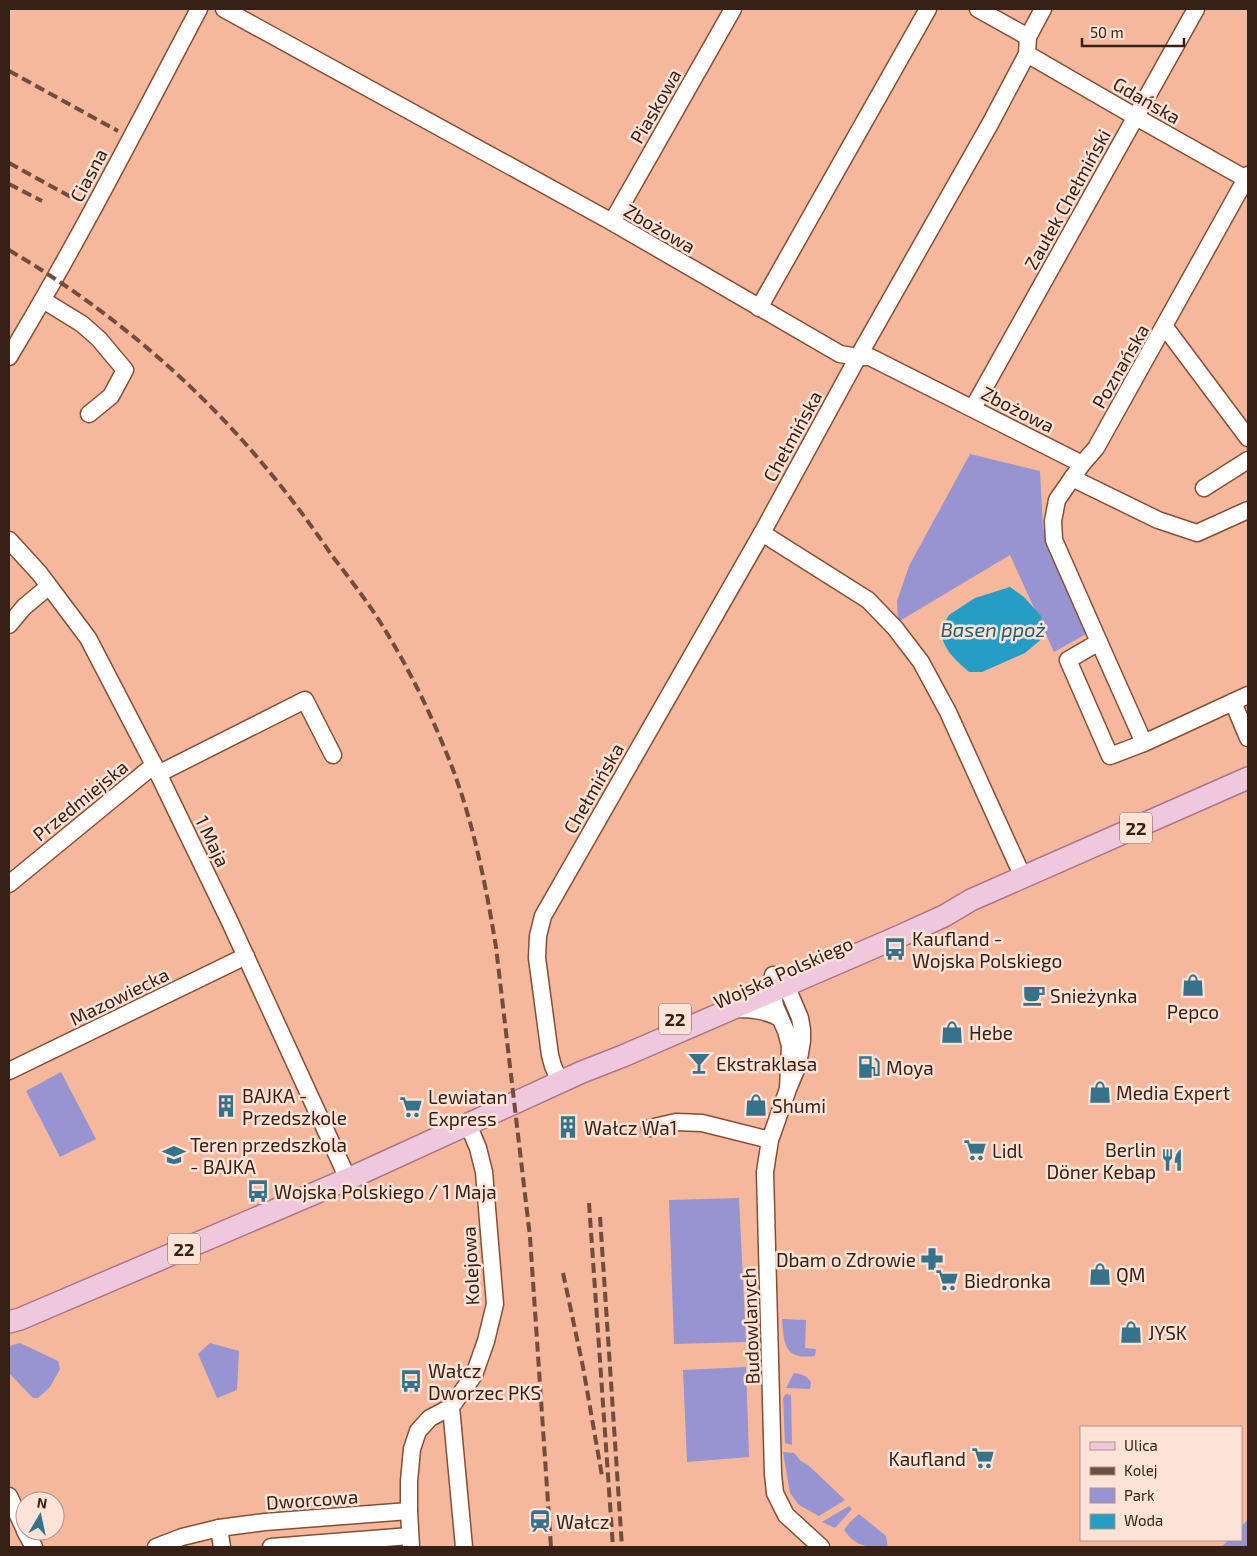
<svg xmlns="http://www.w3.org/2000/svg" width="1257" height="1556" font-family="'Exo 2',sans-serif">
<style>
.green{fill:#9794d1}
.water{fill:#259dc4}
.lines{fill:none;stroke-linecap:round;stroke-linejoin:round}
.minor-casing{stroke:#844f35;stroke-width:19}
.major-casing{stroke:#a9768a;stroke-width:24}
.minor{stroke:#fff;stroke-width:16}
.major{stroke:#f0c8de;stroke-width:21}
.rail{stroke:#704d3e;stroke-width:4;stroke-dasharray:10 5;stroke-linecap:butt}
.labels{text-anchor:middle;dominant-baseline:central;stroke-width:5;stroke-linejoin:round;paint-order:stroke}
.shield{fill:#fce2d7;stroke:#725a50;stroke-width:1}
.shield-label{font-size:18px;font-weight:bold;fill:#372016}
.street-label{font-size:19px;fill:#372016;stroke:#fce2d7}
.poi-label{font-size:19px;fill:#372016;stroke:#fce2d7;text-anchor:start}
.water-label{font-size:20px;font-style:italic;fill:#225d72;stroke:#fce2d7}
</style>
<rect width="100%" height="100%" fill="#f5b89c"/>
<g class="green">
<polygon points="970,454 1040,471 1043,527 1048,547 1086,634 1054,652 1010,555 898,622 897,601 909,566"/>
<polygon points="61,1072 96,1139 60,1157 26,1091"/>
<polygon points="739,1198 746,1342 674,1344 669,1200"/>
<path d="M782,1319L806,1320L805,1348L816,1349L815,1356C784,1360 784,1344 782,1319Z"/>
<polygon points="20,1343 58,1361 60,1369 50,1387 38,1398 33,1398 9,1373 9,1346"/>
<polygon points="210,1343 239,1351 237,1390 217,1398 198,1354"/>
<polygon points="746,1367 749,1457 687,1462 683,1370"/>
<path d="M794,1373C801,1374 806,1375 811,1382L810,1389L786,1388Z"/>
<polygon points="786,1394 791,1395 792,1445 785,1443 783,1398"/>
<polygon points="783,1452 794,1453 801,1461 808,1465 845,1500 819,1516 799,1505 790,1493"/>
<polygon points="849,1506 852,1509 835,1528 822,1522"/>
<path d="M859,1514L886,1536L888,1547C868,1547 857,1548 844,1530L850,1522Z"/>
<polygon points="1248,1519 1248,1547 1221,1547 1229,1540 1241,1540 1241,1527"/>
</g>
<path class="water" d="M1010,587L1024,597L1041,616L1044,637L1025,653L982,672H969C954,659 944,650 940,630L949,615L975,598Z"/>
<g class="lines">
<defs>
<g id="minor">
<polyline points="224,9 612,222 840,354 858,357 870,357 1082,464"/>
<polyline points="978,9 1028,37"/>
<polyline points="1027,54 1136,117 1248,180"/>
<polyline points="1248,175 1096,448 1082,464 1057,500 1053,521 1054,540 1099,642 1068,660 1110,756 1144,743 1248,695"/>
<polyline points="612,222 733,9"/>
<polyline points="43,300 82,324 99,339 125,370 111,396 89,414"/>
<polyline points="759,308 928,9"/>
<polyline points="1165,327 1248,438"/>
<path d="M9,357C77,244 137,126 199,9"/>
<polyline points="973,408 1196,9"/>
<polyline points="1072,478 1158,520 1197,533 1248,510"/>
<polyline points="1204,488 1248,460"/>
<polyline points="762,533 868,600 895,628 921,662 948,712 1023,877"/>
<polyline points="9,540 40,574 88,638 154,765 230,922 348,1179"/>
<polyline points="9,625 24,607 48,587"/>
<polyline points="1099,642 1144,743"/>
<polyline points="1233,702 1248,738"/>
<polyline points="158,774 305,700 333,755"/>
<polyline points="9,884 154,765"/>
<path d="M735,1009C752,1009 764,1010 780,1018"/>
<polyline points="9,1071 246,956"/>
<polyline points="560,1082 553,1066 550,1055 537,958 538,936 543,916 762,533 858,357 990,124 1027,54 1028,37 1043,9"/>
<polyline points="788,1089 790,1046 786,1031 775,1006 772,983 773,975 781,979 786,985 800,1018 802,1030 802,1041 798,1065 788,1089 770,1140 765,1172 773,1474 775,1493 786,1515 821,1547"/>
<polyline points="650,1128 676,1122 702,1123 770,1140"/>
<polyline points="451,1407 464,1547"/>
<polyline points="9,1496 25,1530"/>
<polyline points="219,1528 222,1547"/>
<polyline points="25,1531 34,1547"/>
<polyline points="156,1547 182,1537 219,1528 265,1522 409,1511"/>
<polyline points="271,1547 410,1536"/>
<polyline points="411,1547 409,1511 409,1481 412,1449 418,1431 430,1418 451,1407 474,1375 486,1341 495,1304 484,1172 478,1148 468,1124"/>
</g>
<polyline id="major" points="9,1322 20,1319 348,1179 582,1072 623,1056 900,936 944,916 971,900 1248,778"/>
</defs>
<use href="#minor" class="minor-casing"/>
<use href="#major" class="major-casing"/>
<use href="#minor" class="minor"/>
<use href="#major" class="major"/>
<g class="rail">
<polyline points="9,71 118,131"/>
<polyline points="9,163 71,197"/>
<polyline points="9,184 42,201"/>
<path d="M9,250C109,309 199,385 272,475C294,502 314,529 333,557C350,579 367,601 382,625C410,670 433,718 452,767C474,825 486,886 496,947L530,1237L551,1547"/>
<polyline points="589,1203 613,1547"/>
<polyline points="600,1217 622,1547"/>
<polyline points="563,1273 583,1367 602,1476"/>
</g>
</g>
<defs>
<symbol id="bus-bare" viewBox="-9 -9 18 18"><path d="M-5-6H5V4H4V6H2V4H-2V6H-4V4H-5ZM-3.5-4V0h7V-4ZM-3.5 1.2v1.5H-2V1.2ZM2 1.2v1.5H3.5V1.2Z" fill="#36738a" stroke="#fce2d7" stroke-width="2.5" paint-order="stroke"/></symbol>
<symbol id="shop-bare" viewBox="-9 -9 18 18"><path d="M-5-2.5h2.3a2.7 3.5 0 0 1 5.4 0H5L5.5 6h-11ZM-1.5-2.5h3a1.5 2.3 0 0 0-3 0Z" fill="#36738a" stroke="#fce2d7" stroke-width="2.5" paint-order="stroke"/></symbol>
<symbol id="cafe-bare" viewBox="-9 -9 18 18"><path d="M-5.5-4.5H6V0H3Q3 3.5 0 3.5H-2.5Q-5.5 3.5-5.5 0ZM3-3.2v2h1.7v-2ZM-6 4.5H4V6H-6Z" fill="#36738a" stroke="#fce2d7" stroke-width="2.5" paint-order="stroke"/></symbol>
<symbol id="bar-bare" viewBox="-9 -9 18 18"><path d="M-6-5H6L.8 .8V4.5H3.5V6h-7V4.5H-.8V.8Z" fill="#36738a" stroke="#fce2d7" stroke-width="2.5" paint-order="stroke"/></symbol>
<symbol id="fuel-bare" viewBox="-9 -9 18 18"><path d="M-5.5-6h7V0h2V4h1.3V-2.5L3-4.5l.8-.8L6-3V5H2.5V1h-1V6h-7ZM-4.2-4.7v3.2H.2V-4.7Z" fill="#36738a" stroke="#fce2d7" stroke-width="2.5" paint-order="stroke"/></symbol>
<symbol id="building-bare" viewBox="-9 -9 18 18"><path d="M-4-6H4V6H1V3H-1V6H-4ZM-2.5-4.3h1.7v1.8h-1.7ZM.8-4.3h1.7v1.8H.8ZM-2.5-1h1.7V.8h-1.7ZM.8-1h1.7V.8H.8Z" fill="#36738a" stroke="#fce2d7" stroke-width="2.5" paint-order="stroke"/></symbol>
<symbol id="supermarket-bare" viewBox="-9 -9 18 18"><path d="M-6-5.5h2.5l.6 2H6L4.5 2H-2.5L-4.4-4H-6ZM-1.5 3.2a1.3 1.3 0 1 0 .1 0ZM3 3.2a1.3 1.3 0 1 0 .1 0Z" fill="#36738a" stroke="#fce2d7" stroke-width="2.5" paint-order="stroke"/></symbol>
<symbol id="school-bare" viewBox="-9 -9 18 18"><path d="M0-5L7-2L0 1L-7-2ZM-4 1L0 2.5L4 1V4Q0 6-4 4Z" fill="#36738a" stroke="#fce2d7" stroke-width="2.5" paint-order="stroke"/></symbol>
<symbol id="restaurant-bare" viewBox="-9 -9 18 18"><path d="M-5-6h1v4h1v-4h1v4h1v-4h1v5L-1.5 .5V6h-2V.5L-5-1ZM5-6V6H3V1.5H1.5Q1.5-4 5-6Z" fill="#36738a" stroke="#fce2d7" stroke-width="2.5" paint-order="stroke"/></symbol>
<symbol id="pharmacy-bare" viewBox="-9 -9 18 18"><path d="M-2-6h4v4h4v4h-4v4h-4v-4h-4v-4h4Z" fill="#36738a" stroke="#fce2d7" stroke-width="2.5" paint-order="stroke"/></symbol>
<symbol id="station-bare" viewBox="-9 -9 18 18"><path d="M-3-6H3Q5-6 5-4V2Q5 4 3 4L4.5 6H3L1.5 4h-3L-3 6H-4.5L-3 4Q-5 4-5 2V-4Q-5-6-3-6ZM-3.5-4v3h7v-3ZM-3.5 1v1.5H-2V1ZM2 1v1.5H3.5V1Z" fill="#36738a" stroke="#fce2d7" stroke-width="2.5" paint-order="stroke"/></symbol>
</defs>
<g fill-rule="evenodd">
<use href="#bus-bare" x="879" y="933" width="32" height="32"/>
<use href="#shop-bare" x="1177" y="969" width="32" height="32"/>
<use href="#cafe-bare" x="1018" y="979" width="32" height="32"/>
<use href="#shop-bare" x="936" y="1016" width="32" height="32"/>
<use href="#bar-bare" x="683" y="1047" width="32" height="32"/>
<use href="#fuel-bare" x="853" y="1051" width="32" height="32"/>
<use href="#shop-bare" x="1084" y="1076" width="32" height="32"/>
<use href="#shop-bare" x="740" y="1089" width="32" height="32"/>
<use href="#building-bare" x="210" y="1090" width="32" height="32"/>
<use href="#supermarket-bare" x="395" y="1091" width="32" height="32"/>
<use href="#building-bare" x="552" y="1111" width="32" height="32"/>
<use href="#supermarket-bare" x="959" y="1134" width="32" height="32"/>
<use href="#school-bare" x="158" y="1139" width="32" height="32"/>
<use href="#restaurant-bare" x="1156" y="1144" width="32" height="32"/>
<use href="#bus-bare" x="242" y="1175" width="32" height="32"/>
<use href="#pharmacy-bare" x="916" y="1243" width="32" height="32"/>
<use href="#shop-bare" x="1084" y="1258" width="32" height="32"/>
<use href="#supermarket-bare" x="931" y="1264" width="32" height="32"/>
<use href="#shop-bare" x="1115" y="1316" width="32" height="32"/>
<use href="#bus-bare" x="395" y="1365" width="32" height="32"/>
<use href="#supermarket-bare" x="967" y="1442" width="32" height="32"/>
<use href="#station-bare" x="524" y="1505" width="32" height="32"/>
</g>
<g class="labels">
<g class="shield">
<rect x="1120" y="812.5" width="32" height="31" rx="4"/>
<rect x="659" y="1003.5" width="32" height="31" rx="4"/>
<rect x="168" y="1233.5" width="32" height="31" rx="4"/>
</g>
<g class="shield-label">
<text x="1136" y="828">22</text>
<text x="675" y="1019">22</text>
<text x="184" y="1249">22</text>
</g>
<g class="street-label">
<text transform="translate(1147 100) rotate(30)">Gdańska</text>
<text transform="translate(655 106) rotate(-60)">Piaskowa</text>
<text transform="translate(88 175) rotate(-62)">Ciasna</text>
<text transform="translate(1067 199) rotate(-61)">Zaułek Chełmiński</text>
<text transform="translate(660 228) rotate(30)">Zbożowa</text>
<text transform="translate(1120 366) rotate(-60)">Poznańska</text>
<text transform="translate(1018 409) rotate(27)">Zbożowa</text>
<text transform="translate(792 436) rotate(-61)">Chełmińska</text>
<text transform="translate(593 788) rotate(-60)">Chełmińska</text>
<text transform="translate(80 800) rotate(-39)">Przedmiejska</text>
<text transform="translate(213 841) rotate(64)">1 Maja</text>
<text transform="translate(783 972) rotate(-24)">Wojska Polskiego</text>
<text transform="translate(119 996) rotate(-26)">Mazowiecka</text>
<text transform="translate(470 1266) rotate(-93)">Kolejowa</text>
<text transform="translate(750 1326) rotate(-92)">Budowlanych</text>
<text transform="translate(312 1499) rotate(-4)">Dworcowa</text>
</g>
<g class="poi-label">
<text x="912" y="938">Kaufland -<tspan x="912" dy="22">Wojska Polskiego</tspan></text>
<text x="1050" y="995">Snieżynka</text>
<text x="1193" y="1011" text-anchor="middle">Pepco</text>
<text x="969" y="1032">Hebe</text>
<text x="716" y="1063">Ekstraklasa</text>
<text x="886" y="1067">Moya</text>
<text x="1116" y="1092">Media Expert</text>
<text x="242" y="1095">BAJKA -<tspan x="242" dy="22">Przedszkole</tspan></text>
<text x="428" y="1096">Lewiatan<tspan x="428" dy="22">Express</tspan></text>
<text x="772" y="1105">Shumi</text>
<text x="584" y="1127">Wałcz Wa1</text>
<text x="190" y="1144">Teren przedszkola<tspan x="190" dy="22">- BAJKA</tspan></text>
<text x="1156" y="1149" text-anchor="end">Berlin<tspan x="1156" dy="22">Döner Kebap</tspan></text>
<text x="992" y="1150">Lidl</text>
<text x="274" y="1191">Wojska Polskiego / 1 Maja</text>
<text x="916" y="1259" text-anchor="end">Dbam o Zdrowie</text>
<text x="1116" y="1274">QM</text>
<text x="964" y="1280">Biedronka</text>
<text x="1148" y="1332">JYSK</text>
<text x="428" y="1370">Wałcz<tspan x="428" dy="22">Dworzec PKS</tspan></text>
<text x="966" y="1458" text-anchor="end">Kaufland</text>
<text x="556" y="1521">Wałcz</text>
</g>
<g class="water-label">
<text x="993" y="629">Basen ppoż</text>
</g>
</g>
<rect width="1257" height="1556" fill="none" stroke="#372016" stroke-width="20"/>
<rect x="1080" y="1426" width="162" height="115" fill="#fce2d7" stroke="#ad948a"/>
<rect x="1090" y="1442" width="25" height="8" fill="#f0c8de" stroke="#ad948a"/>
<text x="1124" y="1451" font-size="15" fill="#372016">Ulica</text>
<rect x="1090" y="1467" width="25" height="8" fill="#704d3e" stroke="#ad948a"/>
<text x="1124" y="1476" font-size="15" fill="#372016">Kolej</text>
<rect x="1090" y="1488" width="25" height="15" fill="#9794d1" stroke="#ad948a"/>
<text x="1124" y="1501" font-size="15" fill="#372016">Park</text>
<rect x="1090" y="1514" width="25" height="15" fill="#259dc4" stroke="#ad948a"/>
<text x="1124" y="1526" font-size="15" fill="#372016">Woda</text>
<g transform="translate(40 1516) rotate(9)"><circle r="24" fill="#fce2d7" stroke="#ad948a"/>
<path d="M0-4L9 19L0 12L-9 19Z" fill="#36738a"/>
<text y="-8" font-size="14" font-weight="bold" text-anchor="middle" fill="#372016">N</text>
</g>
<path d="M1082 38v8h102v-8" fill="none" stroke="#372016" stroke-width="2.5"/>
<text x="1090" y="38" font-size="15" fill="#372016" stroke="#fce2d7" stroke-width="4" paint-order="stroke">50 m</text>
</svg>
